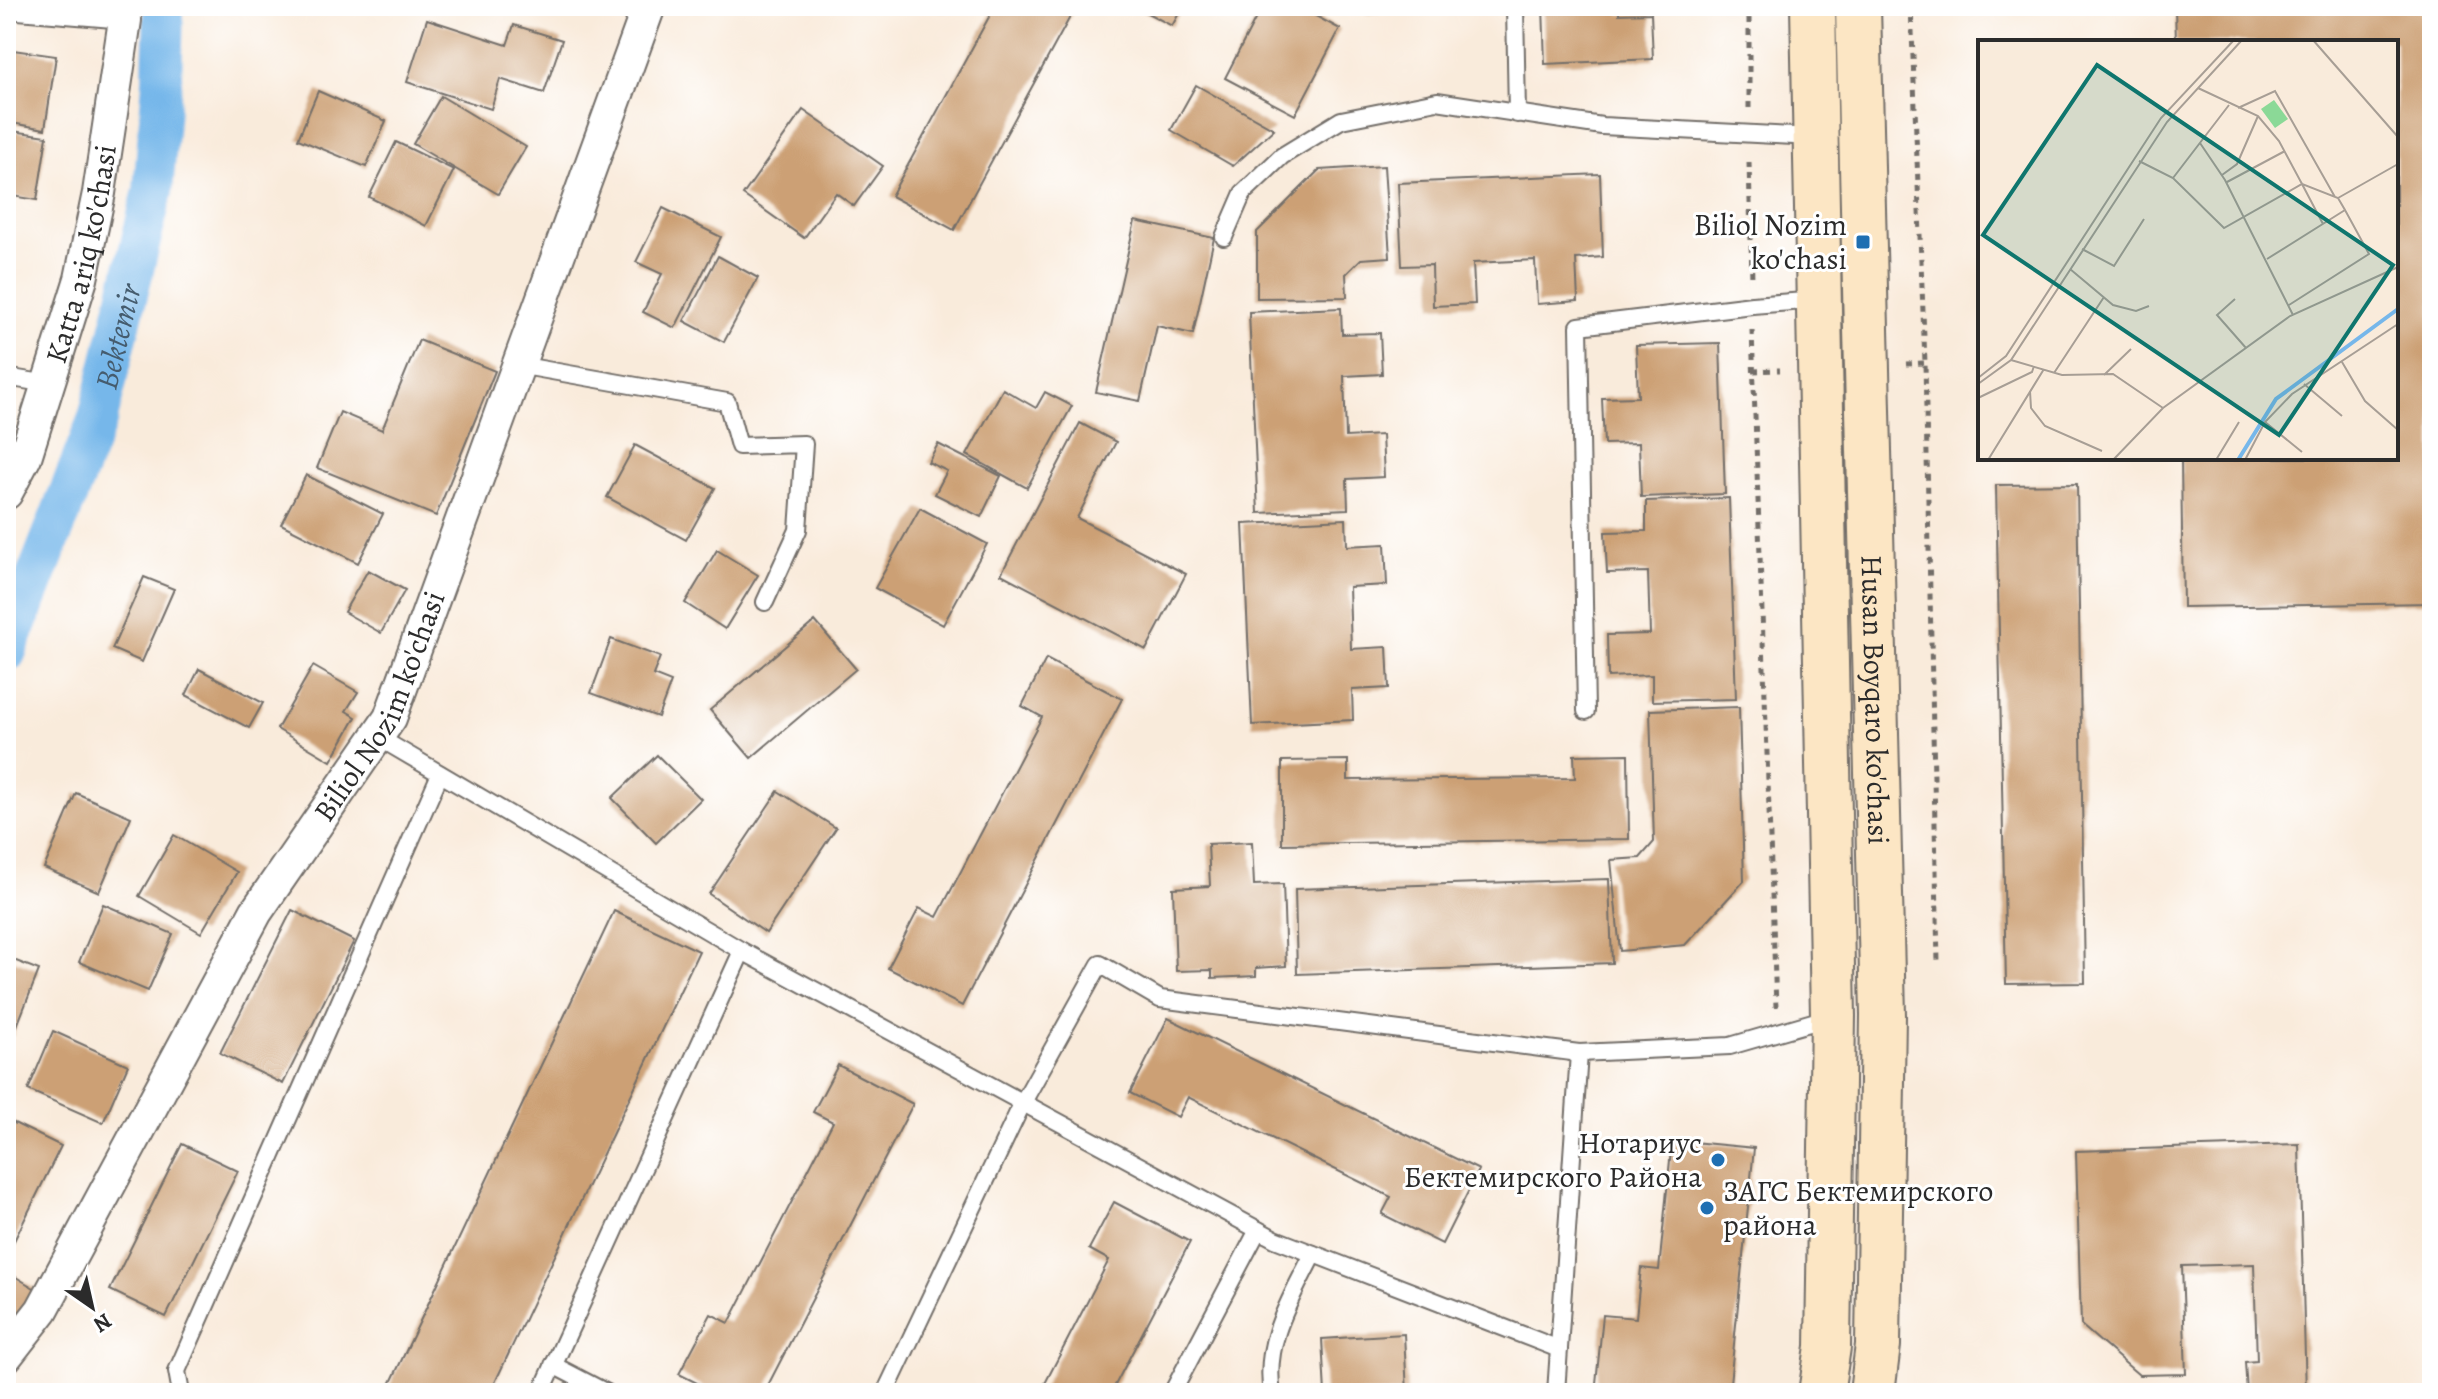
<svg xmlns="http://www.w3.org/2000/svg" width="2438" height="1399" font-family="Alegreya,serif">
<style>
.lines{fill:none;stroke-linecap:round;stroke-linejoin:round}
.canal{stroke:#76b7ea;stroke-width:40}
.building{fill:#cca075}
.service-casing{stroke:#736e69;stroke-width:20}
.minor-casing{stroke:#736e69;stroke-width:36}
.secondary-casing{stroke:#736e69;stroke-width:48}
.path{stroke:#736e69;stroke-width:5;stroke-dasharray:6 6;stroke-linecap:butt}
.service{stroke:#fff;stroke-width:16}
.minor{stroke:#fff;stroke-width:32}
.secondary{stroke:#fce6c4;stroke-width:44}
.poi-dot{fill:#1f6fb2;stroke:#fff;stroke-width:3}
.labels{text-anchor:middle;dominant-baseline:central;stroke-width:6;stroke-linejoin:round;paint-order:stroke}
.poi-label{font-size:30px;fill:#2b2b2b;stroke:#fff;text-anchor:end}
.street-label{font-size:30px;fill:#2b2b2b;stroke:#fff}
.water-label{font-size:32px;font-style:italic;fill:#455c6e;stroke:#fff}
.inset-river{fill:none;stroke:#76b7ea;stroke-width:4}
.inset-road{fill:none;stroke:#a79e95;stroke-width:2}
.view{fill:#0f766e;fill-opacity:0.15;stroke:#0f766e;stroke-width:4}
.inset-edge{fill:none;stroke:#2b2b2b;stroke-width:4}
</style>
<rect width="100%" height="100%" fill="#fff"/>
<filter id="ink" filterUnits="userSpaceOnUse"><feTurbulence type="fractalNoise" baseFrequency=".0125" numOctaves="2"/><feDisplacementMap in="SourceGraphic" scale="16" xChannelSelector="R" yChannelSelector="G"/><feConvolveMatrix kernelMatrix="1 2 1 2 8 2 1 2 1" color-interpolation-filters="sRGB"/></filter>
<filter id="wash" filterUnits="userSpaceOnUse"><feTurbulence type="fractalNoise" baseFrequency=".006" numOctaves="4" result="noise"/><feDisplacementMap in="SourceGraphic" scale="32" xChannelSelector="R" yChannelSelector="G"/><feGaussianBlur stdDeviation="1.8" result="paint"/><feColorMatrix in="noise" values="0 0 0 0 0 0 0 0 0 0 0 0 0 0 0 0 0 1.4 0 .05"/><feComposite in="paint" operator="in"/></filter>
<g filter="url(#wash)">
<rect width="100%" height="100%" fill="#f9ebdb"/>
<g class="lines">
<path class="canal" id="s1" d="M6,653L98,418L153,191L162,82L164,6"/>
</g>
<g id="blocks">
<g class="building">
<polygon points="602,6 631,6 628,14"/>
<polygon points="924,6 946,6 945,12"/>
<polygon points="995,6 1076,6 954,230 891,196"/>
<polygon points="1134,6 1183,6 1172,26"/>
<polygon points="1262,6 1297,6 1340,29 1295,115 1225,78"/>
<polygon points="1365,6 1408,6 1408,8 1367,14"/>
<polygon points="1543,6 1619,6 1619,14 1651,13 1653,59 1545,64"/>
<polygon points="2175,6 2432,6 2432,603 2183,607 2181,458 2396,458 2396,42 2176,42"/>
<polygon points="427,19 507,45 514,25 562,40 544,93 500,79 491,109 407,82"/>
<polygon points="6,49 56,56 45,129 6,122"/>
<polygon points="1196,85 1274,129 1233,166 1171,130"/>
<polygon points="318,91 386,121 366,167 298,139"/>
<polygon points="441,96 526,147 498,194 413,144"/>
<polygon points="803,110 883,166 854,206 836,193 804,238 743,195"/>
<polygon points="6,130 47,136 37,200 6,195"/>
<polygon points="396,142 454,170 426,226 369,197"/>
<polygon points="1384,166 1390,257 1361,259 1346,274 1347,297 1257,298 1257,232 1319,170"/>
<polygon points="1600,174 1603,257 1576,259 1578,301 1537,304 1535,260 1473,263 1475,304 1433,306 1432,265 1402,266 1398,183"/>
<polygon points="663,208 721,237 675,328 643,312 662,274 636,262"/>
<polygon points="1135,221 1214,238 1193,334 1157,326 1140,401 1096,392"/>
<polygon points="718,256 758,278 724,342 684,321"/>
<polygon points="1341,308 1342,334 1380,333 1382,374 1344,376 1346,437 1382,435 1384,477 1347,479 1348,509 1258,513 1249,312"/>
<polygon points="419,340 495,371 436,516 317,468 340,412 382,430"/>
<polygon points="1720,343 1725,494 1641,497 1639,443 1604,444 1602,398 1638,397 1636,345"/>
<polygon points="1003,389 1036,408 1045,392 1072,406 1027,488 967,455"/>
<polygon points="1080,423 1116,442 1077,518 1186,574 1146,650 1001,574"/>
<polygon points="938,444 1001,476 981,517 935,494 947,471 928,462"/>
<polygon points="635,445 715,488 686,540 607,497"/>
<polygon points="306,475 383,514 358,563 281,524"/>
<polygon points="2077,484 2085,983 2006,984 1996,485"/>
<polygon points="1729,498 1736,699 1652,701 1652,675 1608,677 1607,635 1650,634 1648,572 1607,573 1605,532 1646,531 1646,501"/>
<polygon points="920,508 987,544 943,625 875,588"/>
<polygon points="1346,519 1347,546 1385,544 1387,585 1349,587 1351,649 1387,647 1389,688 1352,690 1353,720 1252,725 1243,524"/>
<polygon points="717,550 758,575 725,629 685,603"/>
<polygon points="368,570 405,590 381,633 344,612"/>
<polygon points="144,577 174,589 142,662 112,649"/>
<polygon points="815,621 856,669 751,758 710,710"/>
<polygon points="611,639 660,657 653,675 671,682 658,717 591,693"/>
<polygon points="1046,659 1122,699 962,1006 888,968 919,908 937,917 1042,717 1022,706"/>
<polygon points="313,666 358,692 346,711 356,717 331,761 277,729"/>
<polygon points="199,669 263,703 249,728 186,695"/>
<polygon points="1739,707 1744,881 1685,945 1620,951 1611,860 1640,858 1654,842 1650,710"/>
<polygon points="1628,754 1629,839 1282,844 1282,761 1348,760 1348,780 1575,778 1574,755"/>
<polygon points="657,755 701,799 656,843 612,798"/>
<polygon points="778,791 836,828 766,933 709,894"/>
<polygon points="76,793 131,817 99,892 44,868"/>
<polygon points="174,835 237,872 201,933 139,896"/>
<polygon points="1252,842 1254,885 1283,884 1286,966 1256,968 1256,976 1212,978 1212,970 1176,971 1173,888 1210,886 1208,844"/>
<polygon points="1609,879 1612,963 1297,974 1295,889"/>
<polygon points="103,904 173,934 148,991 79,962"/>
<polygon points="292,910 354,941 283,1084 220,1053"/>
<polygon points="614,911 699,951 490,1393 386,1393"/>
<polygon points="6,957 39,970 13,1036 6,1033"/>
<polygon points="1168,1018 1479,1170 1442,1244 1382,1214 1391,1197 1188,1097 1178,1117 1130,1093"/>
<polygon points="53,1031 128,1065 103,1123 28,1090"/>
<polygon points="838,1065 913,1104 764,1393 717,1393 679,1374 711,1314 729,1323 833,1122 813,1112"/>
<polygon points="6,1119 61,1146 6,1257"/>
<polygon points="1672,1140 1754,1148 1729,1393 1595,1393 1603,1315 1636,1318 1641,1268 1659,1270"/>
<polygon points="182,1144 238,1171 166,1317 110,1290"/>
<polygon points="2299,1144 2306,1393 2247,1393 2245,1362 2257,1361 2254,1264 2182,1266 2186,1374 2139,1375 2081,1325 2076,1151"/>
<polygon points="1114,1202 1190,1242 1111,1393 1040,1393 1109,1260 1089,1249"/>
<polygon points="6,1271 39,1291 6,1344"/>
<polygon points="1404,1334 1407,1393 1325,1393 1322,1339"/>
</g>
</g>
</g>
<g filter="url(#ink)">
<use href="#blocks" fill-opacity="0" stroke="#736e69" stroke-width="2"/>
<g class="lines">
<defs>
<g id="service">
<polyline points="1515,6 1517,114"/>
<polyline points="6,10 125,20"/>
<polyline points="1224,237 1243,193 1282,156 1341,120 1437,101 1602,126 1814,137"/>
<polyline points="518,365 727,402 739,446 804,444 798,530 765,602"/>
<polyline points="6,377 48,384"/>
<polyline points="1586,711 1579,326 1752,305 1817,300"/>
<polyline points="376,736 742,951 1275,1239 1559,1349"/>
<polyline points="553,1365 607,1393"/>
<polyline points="181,1393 177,1371 440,774"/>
<polyline points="541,1393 742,951"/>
<polyline points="885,1393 1023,1102 1100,964 1160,999 1579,1053 1730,1046 1830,1017"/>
<polyline points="1172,1393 1258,1230"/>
<path d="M1272,1393C1263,1341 1291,1299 1313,1254"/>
<polyline points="1556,1393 1579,1053"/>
</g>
<g id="minor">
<path id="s2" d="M6,493L25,457L81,279L99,193L125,20L124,6"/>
<path id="s3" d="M6,1356L42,1310L256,912L390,718L649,6"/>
</g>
<g id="secondary">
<polyline points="1813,6 1833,1016 1828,1347 1821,1393"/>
<path id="s4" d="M1858,6L1883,1015L1878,1345L1872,1393"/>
</g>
</defs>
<use href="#service" class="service-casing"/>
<use href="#minor" class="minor-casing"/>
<use href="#secondary" class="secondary-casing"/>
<g class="path">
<polyline points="1911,6 1925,363 1938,963"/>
<polyline points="1749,108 1749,6"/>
<polyline points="1749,162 1752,280"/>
<polyline points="1752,330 1776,1007"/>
<polyline points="1906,364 1925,363"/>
<polyline points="1753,371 1780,370"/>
</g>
<use href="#service" class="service"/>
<use href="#minor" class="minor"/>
<use href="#secondary" class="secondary"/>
</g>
</g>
<g class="poi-dot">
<rect x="1855" y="234" width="16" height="16" rx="4"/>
<circle cx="1718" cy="1160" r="8"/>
<circle cx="1707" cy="1208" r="8"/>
</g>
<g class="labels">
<g class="poi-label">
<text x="1847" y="225">Biliol Nozim<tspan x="1847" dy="34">ko'chasi</tspan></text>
<text x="1702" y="1143">Нотариус<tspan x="1702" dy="34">Бектемирского Района</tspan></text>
<text x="1723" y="1191" text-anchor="start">ЗАГС Бектемирского<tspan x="1723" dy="34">района</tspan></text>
</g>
<g class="street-label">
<text stroke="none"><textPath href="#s2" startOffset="252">Katta ariq ko'chasi</textPath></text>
<text stroke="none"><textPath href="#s4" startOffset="694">Husan Boyqaro ko'chasi</textPath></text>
<text stroke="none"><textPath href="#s3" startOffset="752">Biliol Nozim ko'chasi</textPath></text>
</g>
<g class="water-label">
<text stroke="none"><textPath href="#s1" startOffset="336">Bektemir</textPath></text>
</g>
</g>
<g transform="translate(1978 40)">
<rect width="420" height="420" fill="#f9ebdb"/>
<path d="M296,60L310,79L297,88L283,69Z" fill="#8bd997"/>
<path class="inset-river" d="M260,420L298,359L420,269"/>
<path class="inset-road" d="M335,0L420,97M220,48L280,76L301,101L324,144L360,158L367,170L289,219M260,68L297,51L357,157M222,103L247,140L315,275M161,121L195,138L246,188L324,144L345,184M244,135L259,124L280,76M195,138L251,65M249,142L307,111M360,158L420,124M104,209L136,226L166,179M92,229L135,265L158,271L171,266M257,259L239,275L268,308M311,265L391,214L367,170M33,320L84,335L135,334L185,368M364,322L387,361L420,390M76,333L126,257M126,335L153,309M0,338L28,316L183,78L256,0M0,344L33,320L189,82L264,0M326,344L364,376M52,351L53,368L67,386L124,411M0,358L54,332L56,326M287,382L324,412M10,420L66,329M135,420L185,368L312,276L420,227M238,420L261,382M267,420L287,382L314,354L420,284"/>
<path class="view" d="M119,25L415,225L301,395L5,195Z"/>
<rect width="420" height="420" class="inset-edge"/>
</g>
<rect width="2438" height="1399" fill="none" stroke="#fff" stroke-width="32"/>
<g transform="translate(92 1307) rotate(146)" stroke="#ffffff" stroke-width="6" paint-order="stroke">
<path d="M0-6L14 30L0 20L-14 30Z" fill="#2b2b2b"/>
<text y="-12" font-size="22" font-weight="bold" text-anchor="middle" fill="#2b2b2b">N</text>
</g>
</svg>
